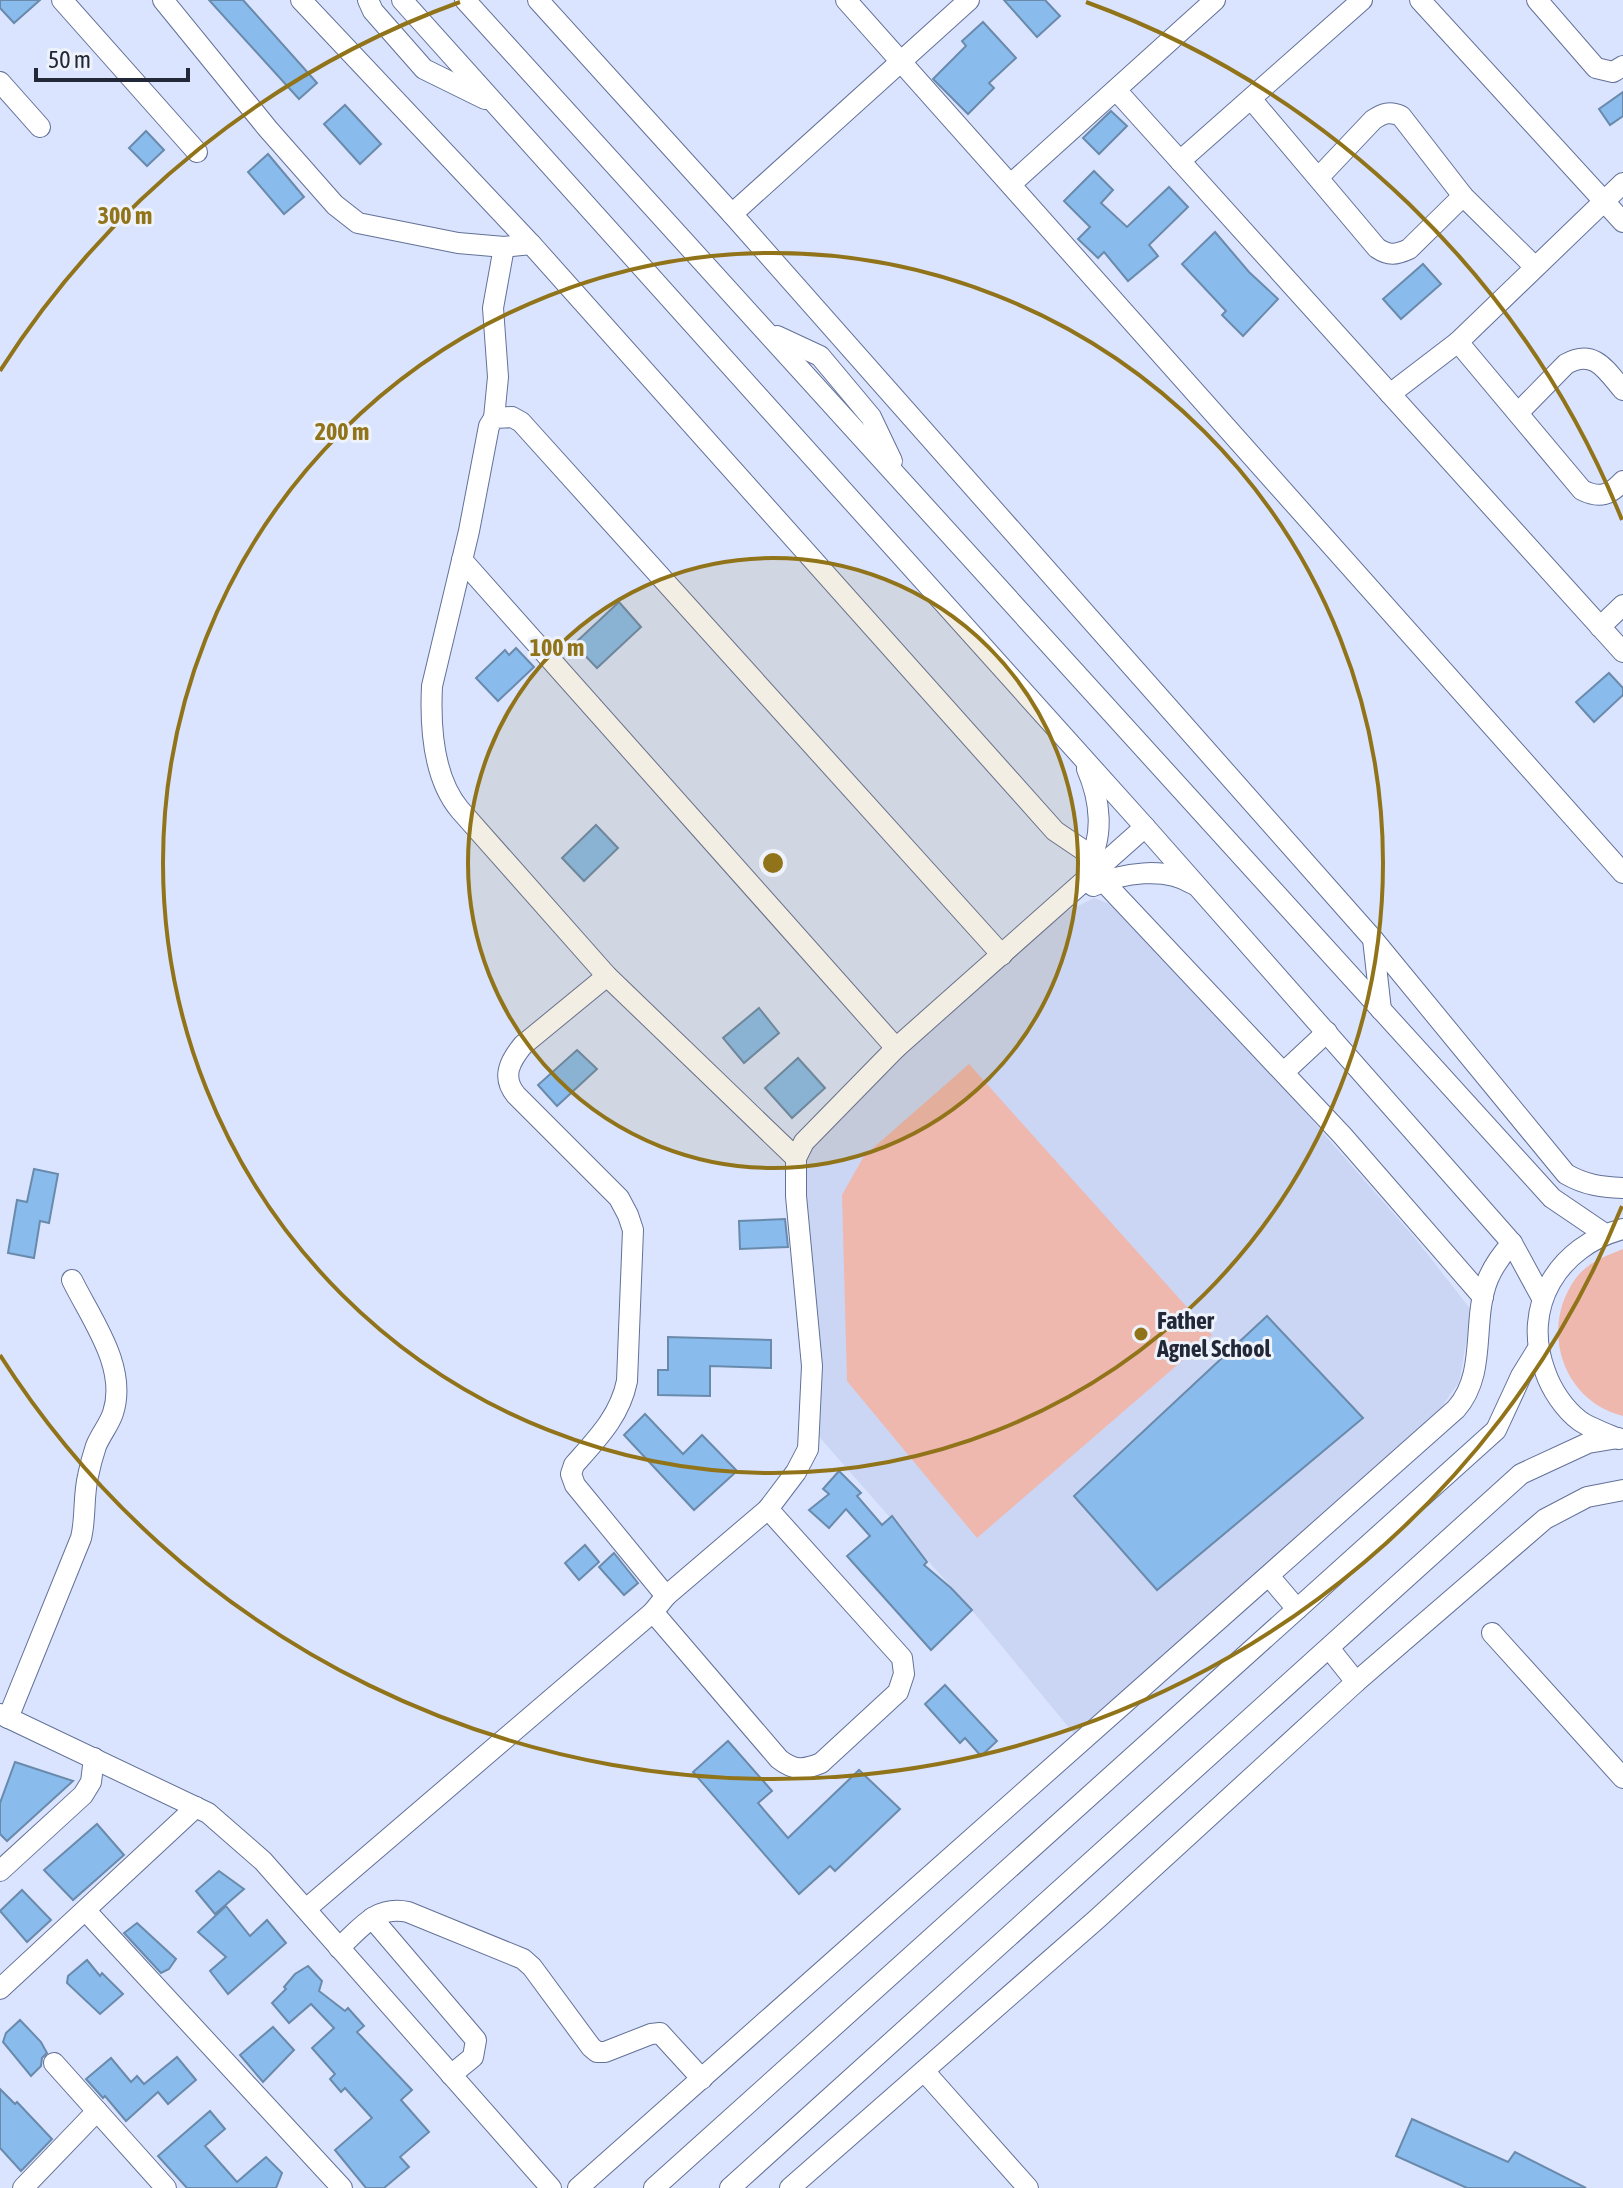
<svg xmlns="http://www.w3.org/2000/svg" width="1623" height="2188" font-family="'Asap Condensed',sans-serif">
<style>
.built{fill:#cbd6f4}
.green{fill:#eeb8af}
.building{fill:#89bbed;stroke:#6a8aac;stroke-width:2}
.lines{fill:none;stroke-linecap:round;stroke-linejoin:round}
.minor-casing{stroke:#637198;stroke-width:22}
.minor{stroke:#fff;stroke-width:20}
.ring{fill:none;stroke:#91741a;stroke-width:4}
.poi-dot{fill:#91741a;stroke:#eef2fb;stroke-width:3}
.labels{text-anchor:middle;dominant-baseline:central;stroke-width:6;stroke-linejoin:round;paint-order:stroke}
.poi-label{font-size:24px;font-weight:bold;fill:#222838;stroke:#eef2fb;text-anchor:start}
.centre{fill:#91741a;stroke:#eef2fb;stroke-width:4}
.ring-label{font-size:24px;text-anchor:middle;font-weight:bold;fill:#91741a;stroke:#eef2fb;stroke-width:6;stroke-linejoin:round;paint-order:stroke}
</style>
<rect width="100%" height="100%" fill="#dae4ff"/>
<polygon class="built" points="1094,898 1112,905 1276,1079 1414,1237 1472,1311 1459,1382 1431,1422 1075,1735 981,1621 814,1431 803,1163 817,1139 868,1086 952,1009 1066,912"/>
<g class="green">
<polygon points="969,1064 1212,1335 977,1538 847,1381 842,1195 864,1156"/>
<path d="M1623,1249V1416C1562,1401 1539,1328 1576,1278C1588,1262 1606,1256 1623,1249Z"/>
</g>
<g class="building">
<polygon points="0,0 40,0 14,23 0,8"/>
<polygon points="209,0 243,0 317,83 299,99"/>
<polygon points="1004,0 1045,0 1060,16 1037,37"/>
<polygon points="983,22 1016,58 989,83 994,88 968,114 933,79 966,46 962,41"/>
<polygon points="1623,92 1623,116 1610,125 1599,109"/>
<polygon points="345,105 381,144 360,164 324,124"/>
<polygon points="1111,111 1127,126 1099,154 1083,138"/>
<polygon points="146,131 164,150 147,166 129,148"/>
<polygon points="268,154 304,197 284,214 248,172"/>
<polygon points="1094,171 1113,190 1101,203 1127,227 1169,187 1188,207 1149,245 1158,256 1128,281 1104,252 1098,258 1078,239 1090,227 1064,201"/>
<polygon points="1215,232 1249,272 1278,299 1243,336 1222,315 1226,311 1182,264"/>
<polygon points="1423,264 1441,284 1401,319 1383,299"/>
<polygon points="619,602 641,627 597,668 574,644"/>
<polygon points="516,648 534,667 498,701 476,678 505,650 509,655"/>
<polygon points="1609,673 1623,688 1623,695 1594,722 1576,702"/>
<polygon points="596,825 618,848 584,881 562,858"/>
<polygon points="759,1008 779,1033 744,1063 723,1038"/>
<polygon points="577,1050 597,1069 557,1106 538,1085"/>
<polygon points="798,1058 825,1088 792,1118 765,1088"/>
<polygon points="34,1169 58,1174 49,1223 40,1221 34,1258 8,1253 17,1200 27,1202"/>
<polygon points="785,1219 788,1247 740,1249 739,1221"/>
<polygon points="1267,1316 1363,1418 1157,1590 1074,1496"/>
<polygon points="668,1337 771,1340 771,1368 710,1366 710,1396 658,1395 658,1370 668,1370"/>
<polygon points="645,1414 683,1454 702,1435 737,1471 694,1510 624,1435"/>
<polygon points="839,1471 861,1493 857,1496 882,1525 892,1516 927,1562 924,1565 951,1588 972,1610 931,1650 847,1556 870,1536 846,1509 829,1528 809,1510 829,1494 823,1489"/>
<polygon points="585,1545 599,1562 579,1580 565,1563"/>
<polygon points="614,1553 638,1583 624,1595 599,1567"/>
<polygon points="945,1685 997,1741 981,1756 965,1738 960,1743 925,1704"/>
<polygon points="728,1741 772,1791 758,1803 788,1838 859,1770 900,1809 835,1871 830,1866 799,1894 693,1772"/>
<polygon points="15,1762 73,1781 7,1841 0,1834 0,1803"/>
<polygon points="97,1824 124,1855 73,1900 44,1870"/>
<polygon points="219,1871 244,1889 215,1914 196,1891"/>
<polygon points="22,1890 51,1920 27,1942 0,1911"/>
<polygon points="226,1906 250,1936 267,1920 286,1943 228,1994 210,1971 226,1957 198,1932"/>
<polygon points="137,1923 176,1959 169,1969 161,1973 124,1933"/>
<polygon points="87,1960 100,1976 102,1973 123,1994 100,2014 67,1983 68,1976"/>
<polygon points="308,1966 322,1981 319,1991 345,2011 348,2008 364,2026 357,2032 412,2090 401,2100 429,2132 400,2157 409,2167 384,2188 366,2188 335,2150 372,2118 345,2088 341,2092 330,2079 335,2074 312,2048 334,2028 311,2004 289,2023 272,2003 286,1989 284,1987 295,1974"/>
<polygon points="20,2020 41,2042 47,2053 42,2058 41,2066 31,2076 3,2042 6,2033"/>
<polygon points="273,2027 294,2050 263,2082 240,2055"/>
<polygon points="177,2057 196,2080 168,2104 158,2092 126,2121 105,2096 103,2098 86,2079 111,2058 131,2082 137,2076 144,2084"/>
<polygon points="0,2089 15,2104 17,2102 52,2139 21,2171 0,2148"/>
<polygon points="210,2111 225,2129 205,2146 237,2182 266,2157 282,2173 276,2188 187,2188 158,2156"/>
<polygon points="1412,2119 1508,2162 1515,2152 1586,2188 1467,2188 1396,2156"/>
</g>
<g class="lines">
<defs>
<g id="minor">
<polyline points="62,0 197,152"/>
<polyline points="163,0 268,129 335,205 358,223 458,243 504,247 531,244"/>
<polyline points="301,0 531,244 1055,831 1092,856"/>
<polyline points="368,0 373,11 424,69 485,99"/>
<polyline points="402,0 1145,827 1512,1243 1542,1298"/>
<polyline points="465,0 1552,1198 1605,1234"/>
<path d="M538,0L732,214L1373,939L1566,1174C1585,1185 1601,1187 1623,1188"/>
<polyline points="846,0 1623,873"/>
<polyline points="1420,0 1623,222"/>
<polyline points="1537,0 1596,68 1613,72 1623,66"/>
<polyline points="0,82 40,127"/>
<polyline points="1116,90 1623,652"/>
<path d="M1252,100L1377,248C1389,256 1396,255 1409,249L1463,196"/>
<polyline points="1180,161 1362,0"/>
<path d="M1319,177L1373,120C1383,113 1390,111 1401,116L1463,196L1534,266"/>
<polyline points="1011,184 1215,0"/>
<polyline points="732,214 969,0"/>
<polyline points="777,336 820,356 871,417 892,461"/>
<path d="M1458,342L1582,490C1600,499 1610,495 1623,481"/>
<polyline points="1390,394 1458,342 1623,183"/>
<path d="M1518,413L1566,364C1594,348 1606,370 1623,390"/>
<polyline points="494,418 498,377 493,308 504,247"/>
<polyline points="462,560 896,1048"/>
<polyline points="1600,627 1623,605"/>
<path d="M1087,769C1100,799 1105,837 1087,865"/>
<polyline points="1103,881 1342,1135 1483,1297"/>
<path d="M1093,886C1122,873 1165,866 1193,884"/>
<polyline points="1373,939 1381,1010"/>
<path d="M607,976L523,1045C510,1061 501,1077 516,1095L619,1198L628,1215L633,1230L627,1381C620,1416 597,1439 574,1465L571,1474L575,1485L666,1596"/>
<polyline points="1284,1072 1327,1032"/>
<path d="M796,1158L607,976L460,810C433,778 430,727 432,686L469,531L489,426L494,418L512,417L521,422L1002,955"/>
<path d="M1619,1439C1607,1434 1590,1428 1580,1421C1564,1409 1551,1389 1545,1371C1521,1307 1558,1246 1623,1229"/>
<polyline points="1269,1576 1297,1609"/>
<path d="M653,1612L779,1759C794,1771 804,1770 821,1763L898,1692L904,1674L902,1658L768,1509"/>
<polyline points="1492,1633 1623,1778"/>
<polyline points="1356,1682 1545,1519 1587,1497 1623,1490"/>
<polyline points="0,1714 208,1813 263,1861 551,2188"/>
<path d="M8,1718L81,1538C86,1518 83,1497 88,1476C90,1466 93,1455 96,1446C101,1434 109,1425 113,1413C128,1367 91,1319 72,1280"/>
<polyline points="0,1871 83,1795 91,1782 94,1758"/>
<polyline points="306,1909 653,1612 666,1596 768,1509 796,1472 808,1449 812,1366 796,1196 796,1158 804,1142 896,1048 1145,827"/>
<polyline points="86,1911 342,2188"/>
<polyline points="372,1918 476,2040 473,2057 451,2075"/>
<path d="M339,1948C361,1928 376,1905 408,1912L523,1959L532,1967L591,2047L597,2052H605L651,2034L660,2033L702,2079"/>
<polyline points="0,1989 196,1807"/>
<polyline points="54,2063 166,2188"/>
<polyline points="924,2071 1028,2188"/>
<polyline points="23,2188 97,2111"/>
<path d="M578,2188L1456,1409C1488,1373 1471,1321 1488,1279C1494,1265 1502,1254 1512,1243"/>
<polyline points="654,2188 1496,1430 1521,1376 1537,1350"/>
<polyline points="730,2188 1521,1474 1588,1443 1618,1438"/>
<polyline points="790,2188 1097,1919 1356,1682 1329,1648"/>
</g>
</defs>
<use href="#minor" class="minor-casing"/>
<use href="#minor" class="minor"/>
</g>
<circle cx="773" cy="863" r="305" fill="#91741a" fill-opacity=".12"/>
<g class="ring">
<circle cx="773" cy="863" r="305"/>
<circle cx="773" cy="863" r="610"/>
<path d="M1622 1206A916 916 0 0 1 0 1355M0 371A916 916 0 0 1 460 2M1086 2A916 916 0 0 1 1622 520"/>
</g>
<circle class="poi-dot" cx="1141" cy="1334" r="8"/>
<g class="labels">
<g class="poi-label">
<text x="1157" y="1320">Father<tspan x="1157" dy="28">Agnel School</tspan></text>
</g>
</g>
<circle cx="773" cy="863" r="12" class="centre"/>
<g class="ring-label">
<text x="125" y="224">300 m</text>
<text x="342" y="440">200 m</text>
<text x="557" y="656">100 m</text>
</g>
<path d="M36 68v12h152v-12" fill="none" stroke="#222838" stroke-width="4"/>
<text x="48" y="68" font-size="24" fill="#222838" stroke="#eef2fb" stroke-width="6" paint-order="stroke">50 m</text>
</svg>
